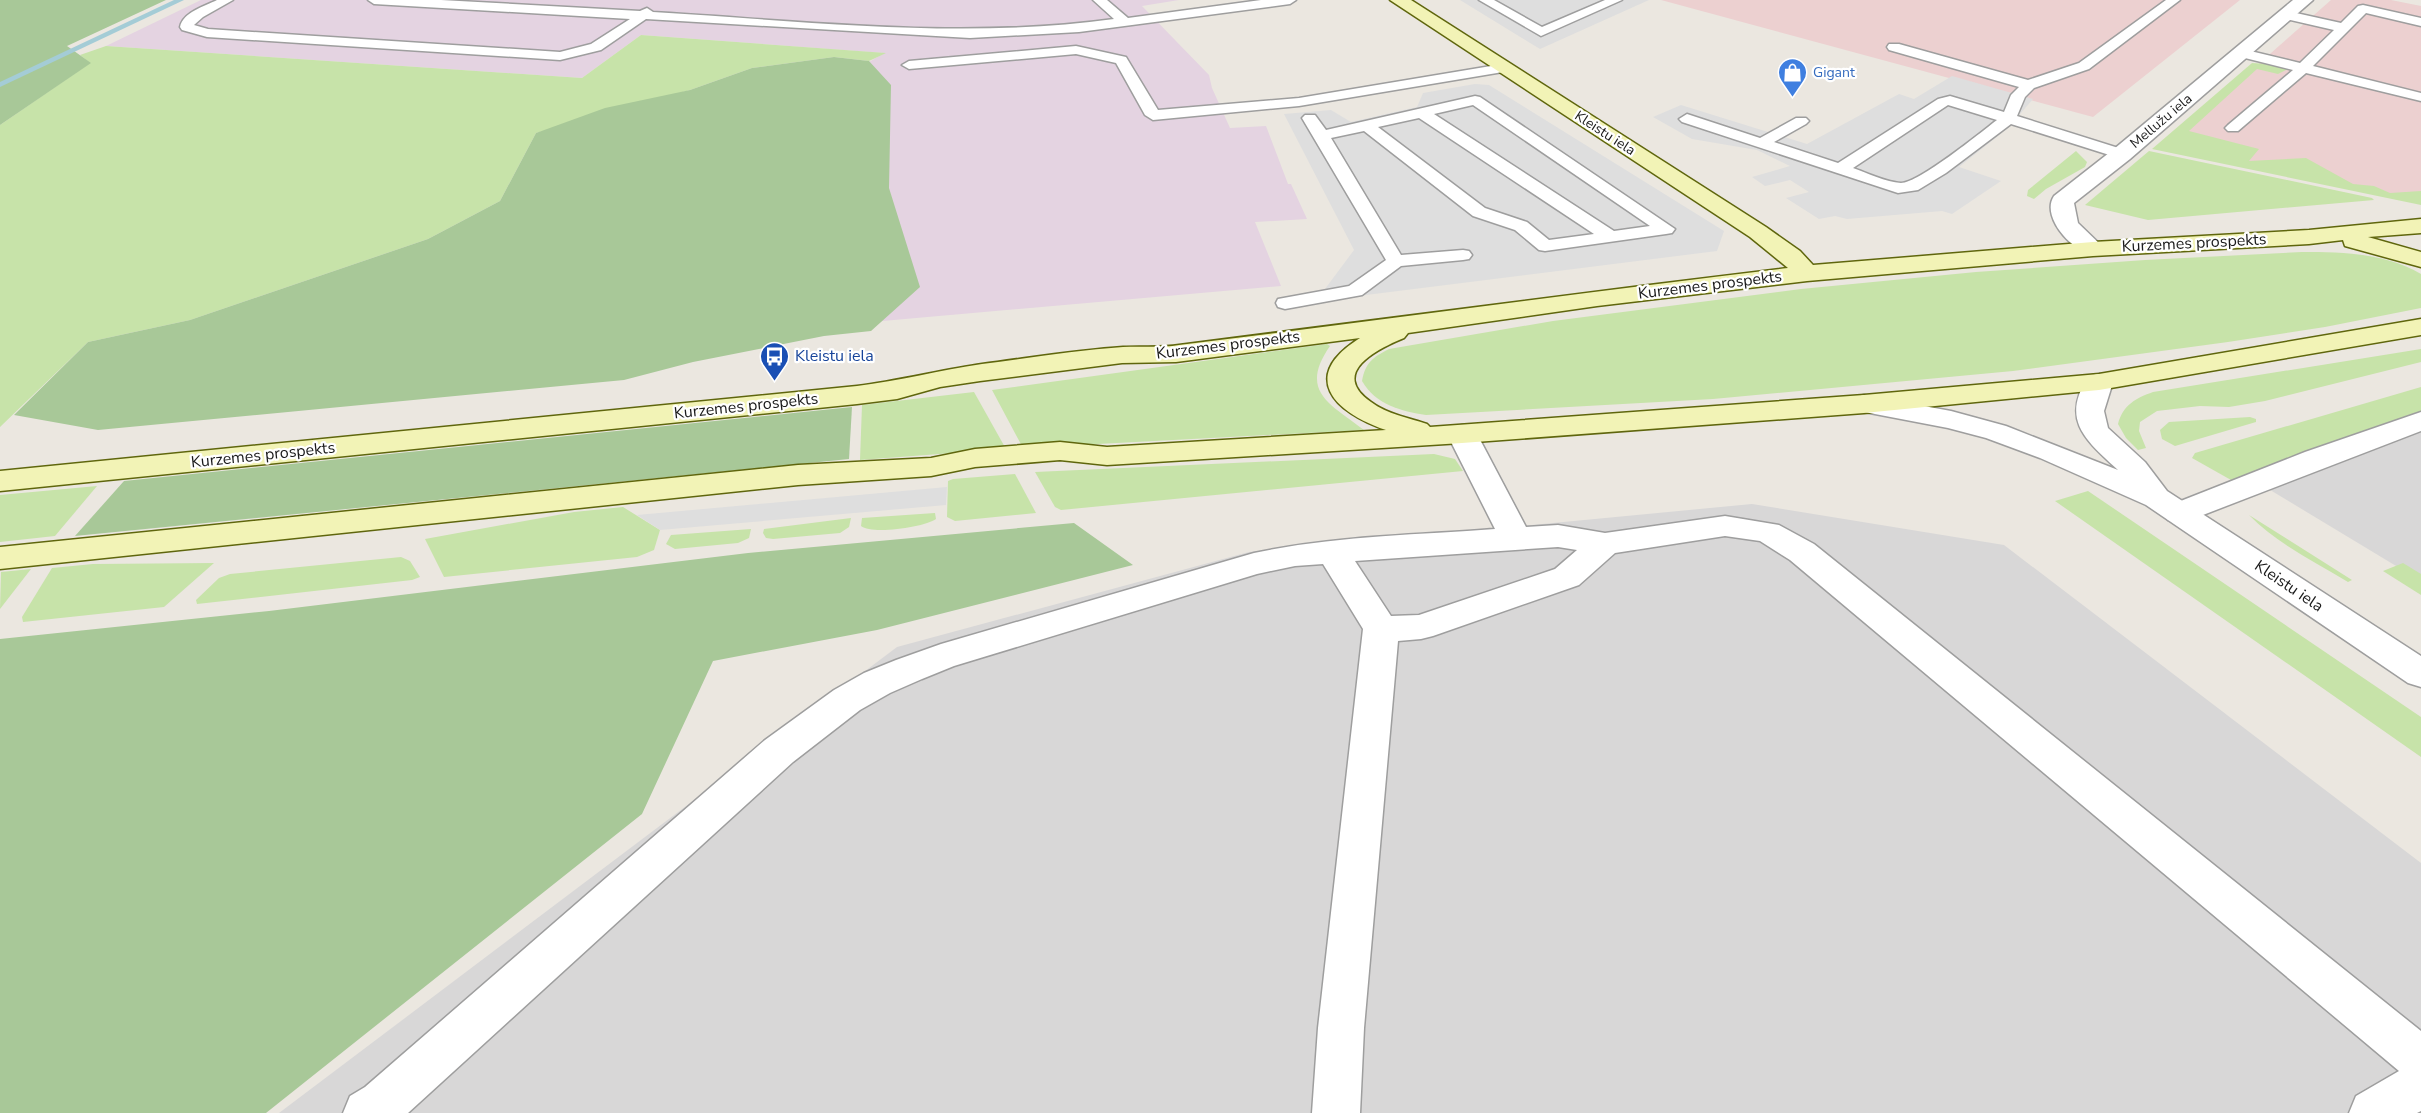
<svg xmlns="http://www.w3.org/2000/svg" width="2421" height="1113" font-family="'Nunito Sans',sans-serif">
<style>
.residential{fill:#d8d7d7}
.commercial{fill:#ecd0d0}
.industrial{fill:#e4d3e1}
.grass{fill:#c7e3a9}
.forest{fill:#a8c898}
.parking{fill:#dedede}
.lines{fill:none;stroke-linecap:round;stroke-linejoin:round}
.stream{fill:#a4ccd6;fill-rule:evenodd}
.service-casing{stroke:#9e9e9e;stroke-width:3}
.minor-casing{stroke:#9e9e9e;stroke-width:3}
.tertiary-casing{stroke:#9e9e9e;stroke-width:3}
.secondary-casing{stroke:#5f660d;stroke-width:3}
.service{fill:#fff;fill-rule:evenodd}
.minor{fill:#fff;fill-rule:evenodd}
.tertiary{fill:#fff;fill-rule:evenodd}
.secondary{fill:#f2f3b6;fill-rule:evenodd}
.labels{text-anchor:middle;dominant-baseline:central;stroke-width:4.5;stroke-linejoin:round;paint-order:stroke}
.far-shop-label{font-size:14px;fill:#366cbe;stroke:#fff;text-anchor:start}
.far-street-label{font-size:14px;fill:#1a1a1a;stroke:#fff}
.street-label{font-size:16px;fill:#1a1a1a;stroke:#fff}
.transit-label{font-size:16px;fill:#164399;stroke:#fff;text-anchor:start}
</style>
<rect width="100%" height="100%" fill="#ebe7e0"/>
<g class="residential">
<polygon points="2421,409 2421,581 2237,470"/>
<polygon points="1752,504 2004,545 2421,863 2421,1113 279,1113 897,647 1249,552"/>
</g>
<g class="commercial">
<polygon points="1661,0 2240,0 2093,117"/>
<polygon points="2331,0 2391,0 2421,6 2421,194 2396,196 2166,146"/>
</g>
<polygon class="industrial" points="201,0 1179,0 1142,6 1209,75 1212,88 1230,128 1266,126 1288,184 1291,184 1307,219 1255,222 1281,286 826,326 849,74 884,53 641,35 582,78 106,46"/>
<g class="grass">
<polygon points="641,35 886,53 869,61 834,57 752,68 690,90 536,133 500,201 428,239 190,320 88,342 0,427 0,125 90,63 80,55 106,46 582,78"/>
<polygon points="2252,63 2269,64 2288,69 2278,74 2257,69 2189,131 2259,149 2249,161 2306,158 2353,184 2374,186 2390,193 2421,191 2421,205 2152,149"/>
<polygon points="2076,151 2087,162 2085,167 2046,189 2034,199 2027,196 2028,190"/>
<polygon points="2149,151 2372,198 2374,200 2148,220 2085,205"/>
<path d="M2302,252C2341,252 2386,253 2421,274V308L2325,327L2228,342L2013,371L1713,399L1426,415C1401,411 1376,405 1362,381C1365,363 1373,357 1389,349L1553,321L1801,289L1976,272L2145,260Z"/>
<path d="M1327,344L1330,346C1298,392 1331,404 1364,430L1023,448L992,390Z"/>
<path d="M2421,349V362L2265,401L2229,407L2200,406L2157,411L2140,422L2139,431L2146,448L2138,450L2126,438L2118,424C2123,405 2136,398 2153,392Z"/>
<polygon points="2421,387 2421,413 2231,480 2192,458 2195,453"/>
<polygon points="974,392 1006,449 860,460 862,405"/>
<polygon points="2250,417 2256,419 2256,422 2175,446 2162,439 2160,430 2169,422"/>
<polygon points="1434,454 1455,459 1463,471 1061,510 1055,507 1035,472"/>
<polygon points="1015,474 1036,513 955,521 947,517 948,481 953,479"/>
<polygon points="97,486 55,536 0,542 0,495"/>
<polygon points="2088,491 2421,717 2421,757 2055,501"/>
<polygon points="623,507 660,530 654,550 637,557 444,577 425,539 574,512"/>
<path d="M935,513L936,519C925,527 872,535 861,526L862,518Z"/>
<path d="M2249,515L2352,580L2348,582C2315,562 2276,543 2249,515Z"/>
<polygon points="851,518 849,527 840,533 773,539 766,538 763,533 764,529"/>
<polygon points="751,529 749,538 738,543 675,549 666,544 671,535"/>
<polygon points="401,557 410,561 420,577 412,580 197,604 196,600 219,578 230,574"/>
<polygon points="214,563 164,607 23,622 22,617 52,568 93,564"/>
<polygon points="2403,563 2421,574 2421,595 2383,571"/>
<polygon points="31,569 0,609 1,572"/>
</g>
<g class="forest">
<polygon points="0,0 166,0 67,46 91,63 0,125"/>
<polygon points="834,57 869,61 891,85 889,188 920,287 871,331 824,336 693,362 624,380 98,430 14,415 88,342 190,320 428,239 500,201 536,133 605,108 690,90 752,68"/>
<polygon points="852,407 849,459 75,536 124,481"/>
<polygon points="1074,523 1133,565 877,630 713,661 642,814 266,1113 0,1113 0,639 269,611 748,553"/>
</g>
<g class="parking">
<polygon points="1460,0 1649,0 1540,49"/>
<polygon points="1952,76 2033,99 2008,128 1959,167 2001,181 1952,214 1942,211 1847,219 1835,216 1819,219 1786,198 1809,192 1790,180 1765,186 1752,177 1790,166 1757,150 1692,139 1653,117 1681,105 1807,144 1899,94 1914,99"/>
<polygon points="1475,84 1489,85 1724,231 1717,251 1326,300 1322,293 1354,250 1284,114 1331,110 1351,122 1417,107 1423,93"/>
<polygon points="947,487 946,505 660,530 637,515"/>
</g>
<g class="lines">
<polygon class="stream" points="174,0 184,0 0,87 0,82"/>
<defs>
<g id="service">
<path d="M217,0H233L203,17L194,25L208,29L560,52L591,44L630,19L374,4L368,0H441L640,11L647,8L653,12C806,21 962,40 1114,19L1093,0H1107L1128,18L1261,0H1296L1290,4L1079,32L970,38L646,19L601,50L560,60L207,37L182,30L180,27C183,12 205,6 217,0Z"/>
<polygon points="1479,0 1494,0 1542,27 1605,0 1622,0 1541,36"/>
<path d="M2166,0H2180L2089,69L2034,88L2025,97L2017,116L2128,151L2130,154L2128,157L2122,159L2011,124L1946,173L1918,190L1898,193L1682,122L1679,119L1687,114L1760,138L1796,118H1806L1809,121L1806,124L1774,142L1838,163L1938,99L1950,96L2004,112L2011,95L2019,87L1889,50L1887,47L1889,44H1899L2028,80L2079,63ZM1948,105L1997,120C1980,133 1919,183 1901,183C1886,182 1867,173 1853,168Z"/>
<polygon points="2363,5 2421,18 2421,26 2366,13 2313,66 2421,93 2421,101 2306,73 2238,131 2228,131 2225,128 2228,125 2293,70 2237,56 2235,53 2237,50 2242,49 2300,63 2334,30 2282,18 2280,15 2282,12 2287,11 2341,23 2358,6"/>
<polygon points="1076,46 1126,57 1158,110 1299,98 1503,64 1510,68 1503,72 1299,106 1153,120 1145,115 1116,63 1076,54 909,69 902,65 909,61"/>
<path d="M1475,96L1480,97L1675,229L1672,233L1666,234L1545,251L1539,250L1515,230L1473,216L1364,131L1331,138L1401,255L1463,250L1469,251L1472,255L1469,259L1463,260L1401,266L1362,295L1285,309L1278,307L1276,303L1278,299L1349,286L1386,260L1302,118L1305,115H1315L1326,130ZM1473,105L1650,226L1614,231L1434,114ZM1419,118L1594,234L1549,240L1527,222L1485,208L1378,127Z"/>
</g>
<g id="minor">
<path d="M2293,0H2313L2130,159L2074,203L2078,223L2105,249L2102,254C2078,260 2039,218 2054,196L2114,149Z"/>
<polygon points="2421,412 2421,431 2190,520 2179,523 2168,520 2163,513 2168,506 2305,452"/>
<path d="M1462,425L1472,428L1477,434L1526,527L1558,525L1605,533L1725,516L1779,525L1814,544L2421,1031V1111L2417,1113H2349L2356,1096L2399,1071L1790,560L1760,541L1725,536L1615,553L1579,585L1433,636L1421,639L1398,641L1364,1028L1360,1113H1312L1318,1028L1363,629L1323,564L1295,566L1257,574L954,666L922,679L890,693L860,710L793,762L408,1113H343L350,1096L365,1087L765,740L834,690L864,673L896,660L941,644L1254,553C1333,536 1415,535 1495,529L1447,434L1452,428ZM1558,547L1577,550L1555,569L1419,615L1391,616L1355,561Z"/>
</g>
<path id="tertiary" d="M2099,374L2109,376L2113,382L2104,411L2108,428L2145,462L2167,491L2421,656V687L2408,683L2146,505L2040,458L1986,438L1948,428L1854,410L1850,404L1854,398L1864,395L1951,411L2006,426L2118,470C2087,441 2059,420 2089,376Z"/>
<path id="secondary" d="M1390,0H1411L1766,227L1800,251L1813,265L2093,242L2309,230L2421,219V233L2368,237L2421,252V267L2345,246L2343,240L2309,244L2093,256L1807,281L1597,306L1408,333L1404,338C1377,349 1329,373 1371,402C1387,414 1409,418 1427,424L1430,427L1864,395L2099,374L2421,319V335L2099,390L1864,413L1462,443L1107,465L1060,460L975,467L931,476L798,485L0,569V547L798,465L931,458L975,449L1060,442L1107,447L1386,430C1333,412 1299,376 1360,338L1176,362L1122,363L980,381L940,387L897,399L857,404L0,491V471L857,386C899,381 940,370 982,364C1029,358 1076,350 1123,347C1142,346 1161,348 1179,345C1383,320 1585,292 1788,268L1750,237Z"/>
</defs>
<use href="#service" class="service-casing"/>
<use href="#minor" class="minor-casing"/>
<use href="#tertiary" class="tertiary-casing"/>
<use href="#secondary" class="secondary-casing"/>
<use href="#service" class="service"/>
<use href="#minor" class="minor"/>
<use href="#tertiary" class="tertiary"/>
<use href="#secondary" class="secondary"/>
</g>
<defs>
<symbol id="shop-pin" viewBox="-11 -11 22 30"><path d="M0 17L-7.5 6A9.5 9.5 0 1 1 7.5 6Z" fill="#3f7fe0" stroke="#fff"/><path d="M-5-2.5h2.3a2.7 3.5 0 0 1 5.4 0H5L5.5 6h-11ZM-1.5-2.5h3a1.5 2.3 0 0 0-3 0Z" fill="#fff"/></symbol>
<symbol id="bus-pin" viewBox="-11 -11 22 30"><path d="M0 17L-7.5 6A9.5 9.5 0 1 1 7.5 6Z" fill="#1a4fb4" stroke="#fff"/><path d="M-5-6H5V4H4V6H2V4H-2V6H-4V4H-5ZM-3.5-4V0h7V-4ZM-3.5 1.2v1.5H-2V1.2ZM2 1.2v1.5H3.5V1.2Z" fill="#fff"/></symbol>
</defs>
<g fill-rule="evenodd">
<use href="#shop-pin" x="1776" y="56" width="33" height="45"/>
<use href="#bus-pin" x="758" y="340" width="33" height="45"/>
</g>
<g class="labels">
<g class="far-shop-label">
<text x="1813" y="72">Gigant</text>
</g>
<g class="far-street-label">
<text transform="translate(2161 121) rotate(-40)">Mellužu iela</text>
<text transform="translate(1605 133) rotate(33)">Kleistu iela</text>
</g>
<g class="street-label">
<text transform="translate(2194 243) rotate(-3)">Kurzemes prospekts</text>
<text transform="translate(1710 285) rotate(-7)">Kurzemes prospekts</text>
<text transform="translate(1228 345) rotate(-7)">Kurzemes prospekts</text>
<text transform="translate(746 406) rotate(-6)">Kurzemes prospekts</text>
<text transform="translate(263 455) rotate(-6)">Kurzemes prospekts</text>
<text transform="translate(2289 586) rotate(34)">Kleistu iela</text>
</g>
<g class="transit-label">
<text x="795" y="356">Kleistu iela</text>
</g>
</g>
</svg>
